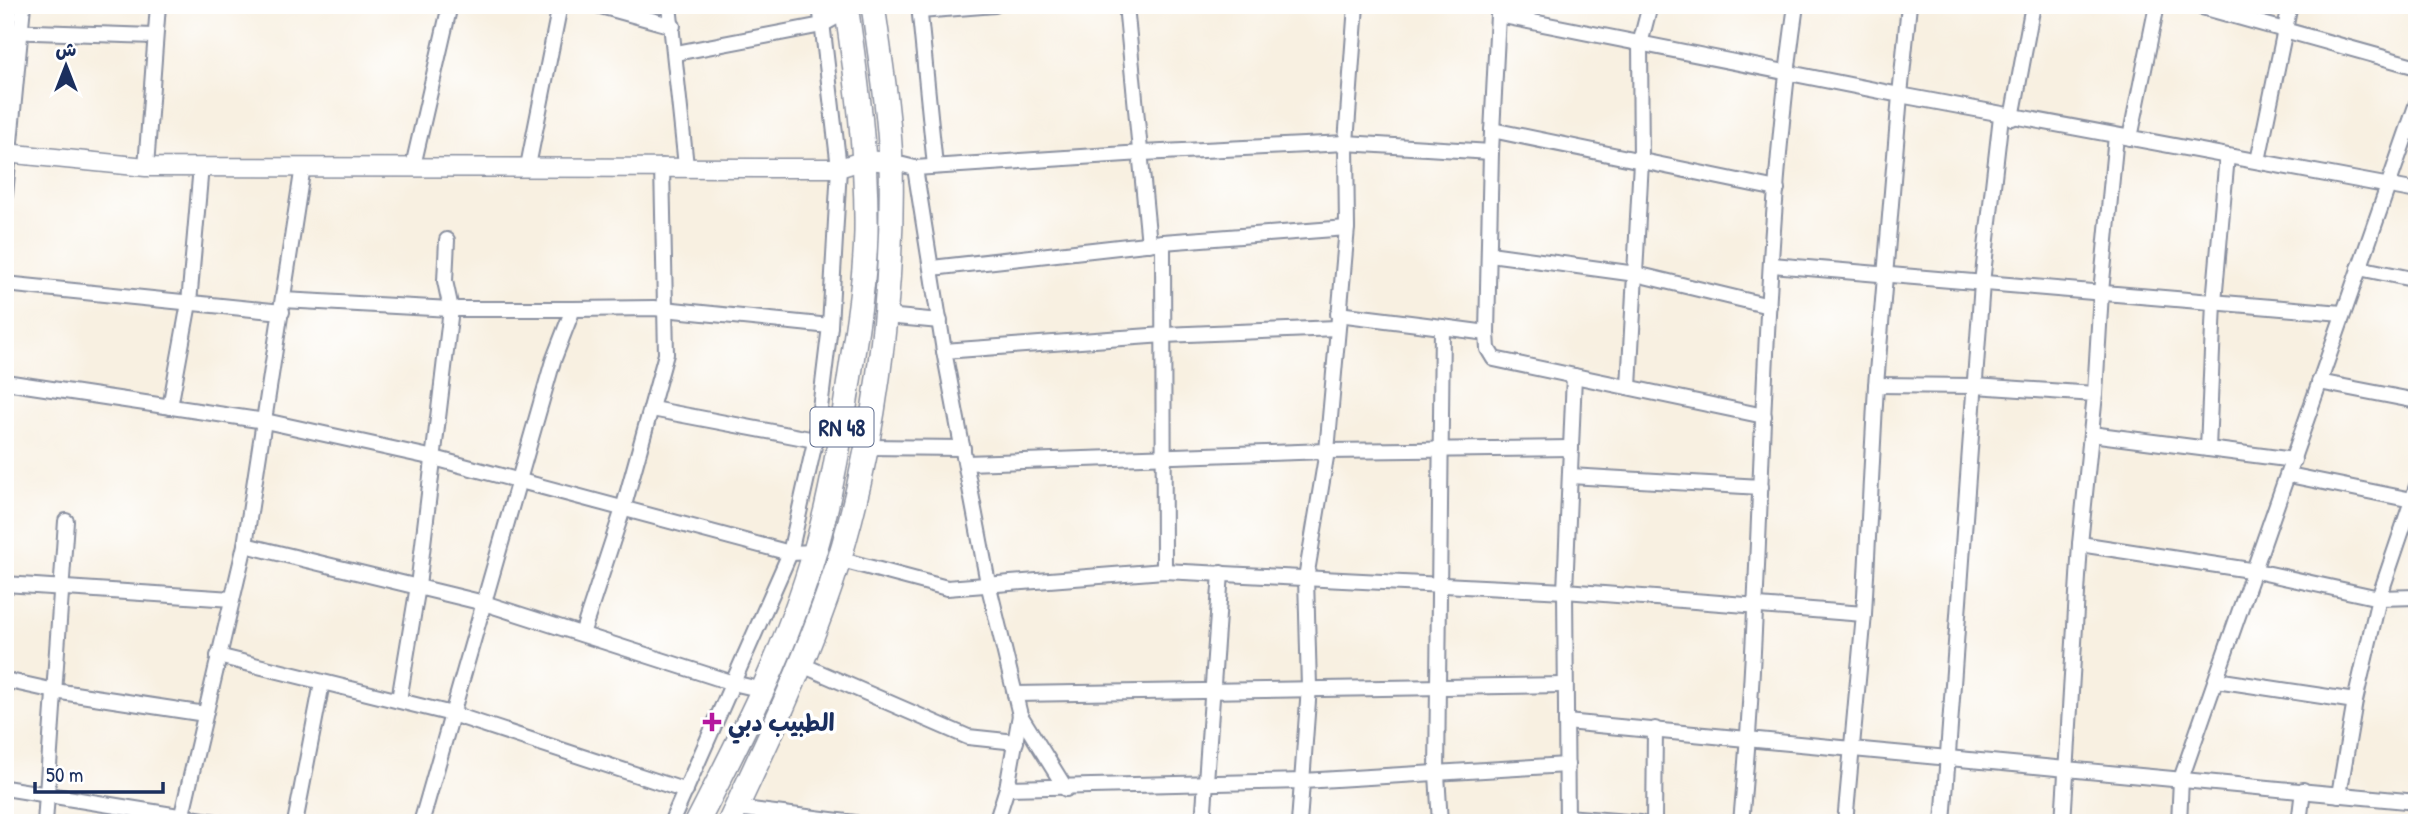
<svg xmlns="http://www.w3.org/2000/svg" width="2422" height="828" font-family="'Patrick Hand','Playpen Sans Arabic',sans-serif">
<style>
.lines{fill:none;stroke-linecap:round;stroke-linejoin:round}
.minor-casing{stroke:#8a90a0;stroke-width:18}
.tertiary-casing{stroke:#8a90a0;stroke-width:21}
.trunk-casing{stroke:#8a90a0;stroke-width:26}
.minor{stroke:#fff;stroke-width:14}
.tertiary{stroke:#fff;stroke-width:18}
.trunk{stroke:#fff;stroke-width:23}
.poi-dot{fill:#b5179e;stroke:#fff;stroke-width:2.5}
.labels{text-anchor:middle;dominant-baseline:central;stroke-width:7;stroke-linejoin:round;paint-order:stroke}
.shield{fill:#fff;stroke:#5f6d8e;stroke-width:2}
.shield-label{font-size:23px;font-weight:bold;fill:#1b2f5e}
.poi-label{font-size:24px;font-weight:bold;fill:#1b2f5e;stroke:#fff;text-anchor:start}
</style>
<rect width="100%" height="100%" fill="#fff"/>
<filter id="ink" filterUnits="userSpaceOnUse"><feTurbulence type="fractalNoise" baseFrequency=".0143" numOctaves="2"/><feDisplacementMap in="SourceGraphic" scale="14" xChannelSelector="R" yChannelSelector="G"/><feConvolveMatrix kernelMatrix="1 2 1 2 8 2 1 2 1" color-interpolation-filters="sRGB"/></filter>
<filter id="wash" filterUnits="userSpaceOnUse"><feTurbulence type="fractalNoise" baseFrequency=".00686" numOctaves="4" result="noise"/><feDisplacementMap in="SourceGraphic" scale="28" xChannelSelector="R" yChannelSelector="G"/><feGaussianBlur stdDeviation="1.57" result="paint"/><feColorMatrix in="noise" values="0 0 0 0 0 0 0 0 0 0 0 0 0 0 0 0 0 1.4 0 .05"/><feComposite in="paint" operator="in"/></filter>
<g filter="url(#wash)">
<rect width="100%" height="100%" fill="#f8f0e1"/>
</g>
<g filter="url(#ink)">
<g class="lines">
<defs>
<g id="minor">
<polyline points="597,5 673,26"/>
<polyline points="669,5 686,166"/>
<polyline points="919,5 935,166"/>
<polyline points="1126,5 1149,244"/>
<polyline points="1909,5 1900,95 2417,191"/>
<polyline points="2195,5 2417,67"/>
<polyline points="920,11 995,5"/>
<polyline points="5,31 154,36"/>
<polyline points="676,53 822,25 847,11"/>
<polyline points="2012,118 2033,5"/>
<polyline points="1492,130 1777,189"/>
<polyline points="2130,138 2157,5"/>
<polyline points="2258,161 2290,5"/>
<polyline points="891,162 915,168 1142,153 1346,143 1491,152"/>
<polyline points="413,166 450,5"/>
<polyline points="528,166 560,5"/>
<polyline points="146,167 158,5"/>
<polyline points="915,168 944,351 988,583 1020,715 1066,789"/>
<polyline points="5,195 23,5"/>
<polyline points="1163,242 1164,571"/>
<polyline points="1490,254 1636,274 1769,306"/>
<polyline points="1772,265 2342,313"/>
<polyline points="932,268 1163,242 1347,228"/>
<polyline points="2359,268 2417,280"/>
<polyline points="5,284 282,312"/>
<polyline points="283,300 451,309 573,309"/>
<polyline points="1338,314 1442,327"/>
<polyline points="886,316 940,321"/>
<polyline points="1487,333 1488,349 1494,359 1764,416"/>
<polyline points="944,351 1164,335 1337,328"/>
<polyline points="5,382 265,421 434,458 790,553 815,552"/>
<polyline points="2319,382 2417,401"/>
<polyline points="1876,385 1975,386 2095,394 2080,544"/>
<polyline points="1629,387 1641,161 1640,44 1650,5"/>
<polyline points="2095,394 2101,292 2116,136"/>
<polyline points="170,407 189,303 201,166"/>
<polyline points="652,409 815,440"/>
<polyline points="2091,434 2294,460"/>
<polyline points="865,447 963,448"/>
<polyline points="2208,449 2214,302 2227,156"/>
<polyline points="966,463 1327,451 1571,448"/>
<polyline points="2289,475 2412,500"/>
<polyline points="1570,476 1761,487"/>
<polyline points="245,545 484,603 733,683 763,690"/>
<polyline points="838,559 947,588 1164,571 1565,591 1864,614"/>
<polyline points="5,584 232,599"/>
<polyline points="582,634 623,509 666,354 662,166"/>
<polyline points="218,656 452,714 686,791"/>
<polyline points="800,664 968,737 1016,742"/>
<polyline points="5,680 55,691 205,714"/>
<polyline points="2216,680 2355,701"/>
<polyline points="1015,694 1565,685"/>
<polyline points="399,700 418,586 451,309 445,281 447,240"/>
<polyline points="1566,722 2417,802"/>
<polyline points="5,788 222,823"/>
<polyline points="1007,788 1303,781 1567,765"/>
<polyline points="2339,795 2355,701 2379,598 2417,486"/>
<polyline points="736,808 855,823"/>
<polyline points="1567,817 1640,823"/>
<polyline points="45,823 66,521"/>
<polyline points="180,823 245,545 303,166"/>
<polyline points="295,823 322,683"/>
<polyline points="421,823 553,361 573,309 654,308 830,326"/>
<polyline points="671,823 790,553 817,433 830,326 839,168 820,5"/>
<polyline points="996,823 1007,788 1020,715"/>
<polyline points="1203,823 1221,573"/>
<polyline points="1299,823 1309,687 1306,578 1327,451 1347,228 1346,143 1356,5"/>
<polyline points="1440,823 1437,774 1442,327 1487,333 1491,152 1498,15 1900,95 1876,385 1864,614 1845,823"/>
<polyline points="1567,823 1565,591 1574,376"/>
<polyline points="1654,823 1655,729"/>
<path d="M1741,823C1766,551 1757,276 1796,5"/>
<polyline points="1943,823 1982,283 2001,116"/>
<polyline points="2063,823 2080,544 2256,571 2379,598 2417,597"/>
<polyline points="2179,823 2181,779 2417,103"/>
<polyline points="2299,823 2303,790"/>
</g>
<polyline id="tertiary" points="5,153 146,167 839,168 865,160 891,162"/>
<g id="trunk">
<path d="M697,823C742,735 788,646 815,551C832,493 841,434 850,374C857,327 865,280 866,232C867,156 857,81 846,5"/>
<path d="M729,823C766,745 803,667 831,585C874,457 894,297 891,163C889,110 880,57 873,5"/>
</g>
</defs>
<use href="#minor" class="minor-casing"/>
<use href="#tertiary" class="tertiary-casing"/>
<use href="#trunk" class="trunk-casing"/>
<use href="#minor" class="minor"/>
<use href="#tertiary" class="tertiary"/>
<use href="#trunk" class="trunk"/>
</g>
</g>
<path class="poi-dot" d="M708.5 711.5h7v7h7v7h-7v7h-7v-7h-7v-7h7z"/>
<g class="labels">
<rect class="shield" x="810.5" y="407.5" width="63" height="39" rx="5"/>
<g class="shield-label">
<text x="842" y="427">RN 48</text>
</g>
<g class="poi-label">
<text x="728" y="722">الطبيب دبي</text>
</g>
</g>
<rect width="2422" height="828" fill="none" stroke="#fff" stroke-width="28"/>
<g transform="translate(66 66)" stroke="#ffffff" stroke-width="5" paint-order="stroke">
<path d="M0-5L12 26L0 18L-12 26Z" fill="#1b2f5e"/>
<text y="-10" font-size="19" font-weight="bold" text-anchor="middle" fill="#1b2f5e">ش</text>
</g>
<path d="M35 782v10h128v-10" fill="none" stroke="#1b2f5e" stroke-width="3.5"/>
<text x="46" y="782" font-size="21" fill="#1b2f5e" stroke="#ffffff" stroke-width="5" paint-order="stroke">50 m</text>
</svg>
